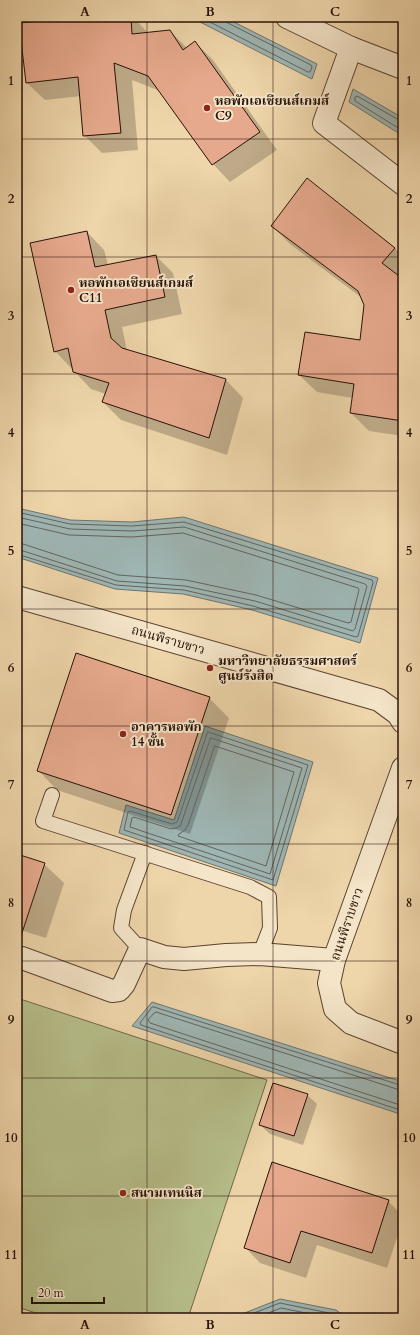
<svg xmlns="http://www.w3.org/2000/svg" width="420" height="1335" font-family="Cardo,'Noto Serif Thai',serif">
<style>
.green{fill:#b6be8a;stroke:#6f6849}
.water{fill:#9eb6b4;stroke:#6f746f}
.shadow{fill:#0003}
.lines{fill:none;stroke-linecap:round;stroke-linejoin:round}
.shore{stroke:#63645e;stroke-width:1}
.building{fill:#e6a98d;stroke:#281108}
.lane-casing{stroke:#5a4230;stroke-width:16}
.street-casing{stroke:#5a4230;stroke-width:24}
.lane{stroke:#f4e4c8;stroke-width:14}
.street{stroke:#f4e4c8;stroke-width:22}
.grid{fill:none;stroke:#281108;stroke-width:1;stroke-opacity:0.55}
.poi-dot{fill:#8f2418;stroke:#f4e4c8;stroke-width:1.5}
.labels{text-anchor:middle;dominant-baseline:central;stroke-width:4;stroke-linejoin:round;paint-order:stroke}
.poi-label{font-size:13px;font-weight:bold;fill:#281108;stroke:#f4e4c8;text-anchor:start}
.street-label{font-size:13px;fill:#281108;stroke:#f4e4c8}
.neatline{fill:none;stroke:#281108;stroke-width:1.5}
.grid-label{font-size:13px;text-anchor:middle;font-weight:bold;fill:#281108}
</style>
<rect width="100%" height="100%" fill="#eed5aa"/>
<filter id="stains"><feTurbulence type="fractalNoise" baseFrequency=".005" numOctaves="4"/><feColorMatrix values="0 0 0 0 .2 0 0 0 0 .09 0 0 0 0 .02 0 0 0 .5 -.17"/></filter>
<radialGradient id="worn" r=".72"><stop offset=".6" stop-color="#630" stop-opacity="0"/><stop offset="1" stop-color="#630" stop-opacity=".3"/></radialGradient>
<polygon class="green" points="17,998 267,1080 188,1318 52,1318 17,1307"/>
<g class="water">
<polygon points="199,17 224,17 317,64 312,79 198,21"/>
<polygon points="353,89 403,118 403,136 349,102"/>
<polygon points="17,508 70,520 132,522 184,517 378,578 360,643 252,610 183,594 115,589 17,557"/>
<polygon points="205,726 313,762 276,886 119,833 126,805 174,820"/>
<polygon points="152,1002 403,1082 403,1115 132,1026"/>
<polygon points="280,1299 336,1310 347,1318 232,1318"/>
</g>
<g class="shadow">
<polygon points="99,17 133,17 148,33 170,31 187,48 195,42 213,60 277,150 230,182 213,164 160,91 132,80 138,150 102,153 84,135 81,96 45,100 27,83"/>
<polygon points="308,179 395,248 403,257 403,277 401,279 403,281 403,436 369,431 351,413 353,398 317,392 299,375 360,342 365,305 362,298 290,244 272,226"/>
<polygon points="87,232 104,250 108,265 156,256 173,273 182,314 122,327 127,351 226,380 243,398 227,455 121,420 103,402 106,394 91,389 55,351"/>
<polygon points="209,698 229,718 190,834 57,790 38,770"/>
<polygon points="17,855 44,864 64,883 46,938 17,929"/>
<polygon points="307,1095 317,1104 303,1145 270,1134 260,1125"/>
<polygon points="388,1201 403,1216 403,1219 387,1268 317,1245 306,1278 260,1263 245,1247"/>
</g>
<g class="lines">
<g class="shore">
<polyline points="203,17 204,19 308,72 310,72 312,67 311,65 226,22 224,20 223,17"/>
<polyline points="403,121 399,120 357,96 355,97 355,101 403,131"/>
<polyline points="17,512 70,524 132,526 184,522 372,580 373,583 358,636 356,637 253,606 184,590 116,585 17,554"/>
<polyline points="17,517 70,529 132,531 184,527 365,584 367,586 355,629 353,631 255,601 185,586 117,581 17,549"/>
<polyline points="17,523 69,535 132,537 183,533 358,588 359,590 351,622 348,623 256,595 186,580 118,575 23,544 17,543"/>
<polygon points="208,732 308,765 273,880 124,830 128,812 130,811 172,824 177,822"/>
<polygon points="211,738 302,768 270,874 130,827 132,818 134,817 171,829 176,828 180,826"/>
<polygon points="215,746 294,772 266,866 178,836 179,834 185,830 188,825"/>
<polyline points="403,1086 154,1007 152,1007 140,1023 141,1025 403,1111"/>
<polyline points="403,1091 156,1012 154,1013 148,1020 150,1023 403,1106"/>
<polyline points="241,1318 280,1303 334,1314 340,1318"/>
<polyline points="255,1318 281,1308 331,1318"/>
</g>
</g>
<g class="building">
<polygon points="87,17 131,17 132,34 170,30 183,50 195,41 260,132 212,165 148,76 114,63 121,133 83,136 78,77 26,83 19,23"/>
<polygon points="307,178 395,248 382,263 403,279 403,421 350,413 354,384 298,375 305,332 360,340 364,305 358,291 271,226"/>
<polygon points="87,231 95,267 156,255 165,297 105,310 111,338 122,348 226,379 209,438 102,402 109,383 73,372 68,348 54,352 30,243"/>
<polygon points="76,653 210,697 171,815 37,771"/>
<polygon points="17,854 45,863 21,936 17,936"/>
<polygon points="273,1083 308,1094 294,1136 259,1125"/>
<polygon points="272,1162 389,1200 372,1253 301,1231 290,1263 244,1248"/>
</g>
<g class="lines">
<defs>
<g id="lane">
<polyline points="52,795 43,821 250,887 269,897 270,928 260,954"/>
<polyline points="140,949 121,928 124,910 145,853"/>
</g>
<g id="street">
<polyline points="287,17 351,48 403,68"/>
<polyline points="351,48 324,123 403,184"/>
<polyline points="17,597 379,700 398,714 403,722"/>
<polyline points="403,768 334,960 329,983 335,1009 351,1023 403,1043"/>
<polyline points="22,958 112,991 119,990 124,984 140,949 164,957 184,959 226,955 260,954 334,960"/>
</g>
</defs>
<use href="#lane" class="lane-casing"/>
<use href="#street" class="street-casing"/>
<use href="#lane" class="lane"/>
<use href="#street" class="street"/>
</g>
<path class="grid" d="M147,17V1318M273,17V1318M17,139H403M17,257H403M17,374H403M17,491H403M17,609H403M17,726H403M17,844H403M17,961H403M17,1078H403M17,1196H403"/>
<g class="poi-dot">
<circle cx="207" cy="108" r="4"/>
<circle cx="71" cy="290" r="4"/>
<circle cx="210" cy="668" r="4"/>
<circle cx="123" cy="734" r="4"/>
<circle cx="123" cy="1193" r="4"/>
</g>
<g class="labels">
<g class="poi-label">
<text x="215" y="101">หอพักเอเชียนส์เกมส์<tspan x="215" dy="15">C9</tspan></text>
<text x="79" y="283">หอพักเอเชียนส์เกมส์<tspan x="79" dy="15">C11</tspan></text>
<text x="218" y="661">มหาวิทยาลัยธรรมศาสตร์<tspan x="218" dy="15">ศูนย์รังสิต</tspan></text>
<text x="131" y="727">อาคารหอพัก<tspan x="131" dy="15">14 ชั้น</tspan></text>
<text x="131" y="1193">สนามเทนนิส</text>
</g>
<g class="street-label">
<text transform="translate(168 640) rotate(16)">ถนนพิราบขาว</text>
<text transform="translate(347 924) rotate(-71)">ถนนพิราบขาว</text>
</g>
</g>
<rect width="420" height="1335" fill="none" stroke="#eed5aa" stroke-width="44"/>
<path d="M32 1297v6h72v-6" fill="none" stroke="#281108" stroke-width="2"/>
<text x="38" y="1297" font-size="12" fill="#281108" stroke="#f4e4c8" stroke-width="3" paint-order="stroke">20 m</text>
<rect x="22" y="22" width="376" height="1291" class="neatline"/>
<g class="grid-label">
<text x="85" y="16">A</text>
<text x="210" y="16">B</text>
<text x="335" y="16">C</text>
<text x="11" y="85">1</text>
<text x="409" y="85">1</text>
<text x="11" y="203">2</text>
<text x="409" y="203">2</text>
<text x="11" y="320">3</text>
<text x="409" y="320">3</text>
<text x="11" y="437">4</text>
<text x="409" y="437">4</text>
<text x="11" y="555">5</text>
<text x="409" y="555">5</text>
<text x="11" y="672">6</text>
<text x="409" y="672">6</text>
<text x="11" y="789">7</text>
<text x="409" y="789">7</text>
<text x="11" y="907">8</text>
<text x="409" y="907">8</text>
<text x="11" y="1024">9</text>
<text x="409" y="1024">9</text>
<text x="11" y="1142">10</text>
<text x="409" y="1142">10</text>
<text x="11" y="1259">11</text>
<text x="409" y="1259">11</text>
<text x="85" y="1329">A</text>
<text x="210" y="1329">B</text>
<text x="335" y="1329">C</text>
</g>
<rect width="100%" height="100%" filter="url(#stains)"/>
<rect width="100%" height="100%" fill="url(#worn)"/>
</svg>
